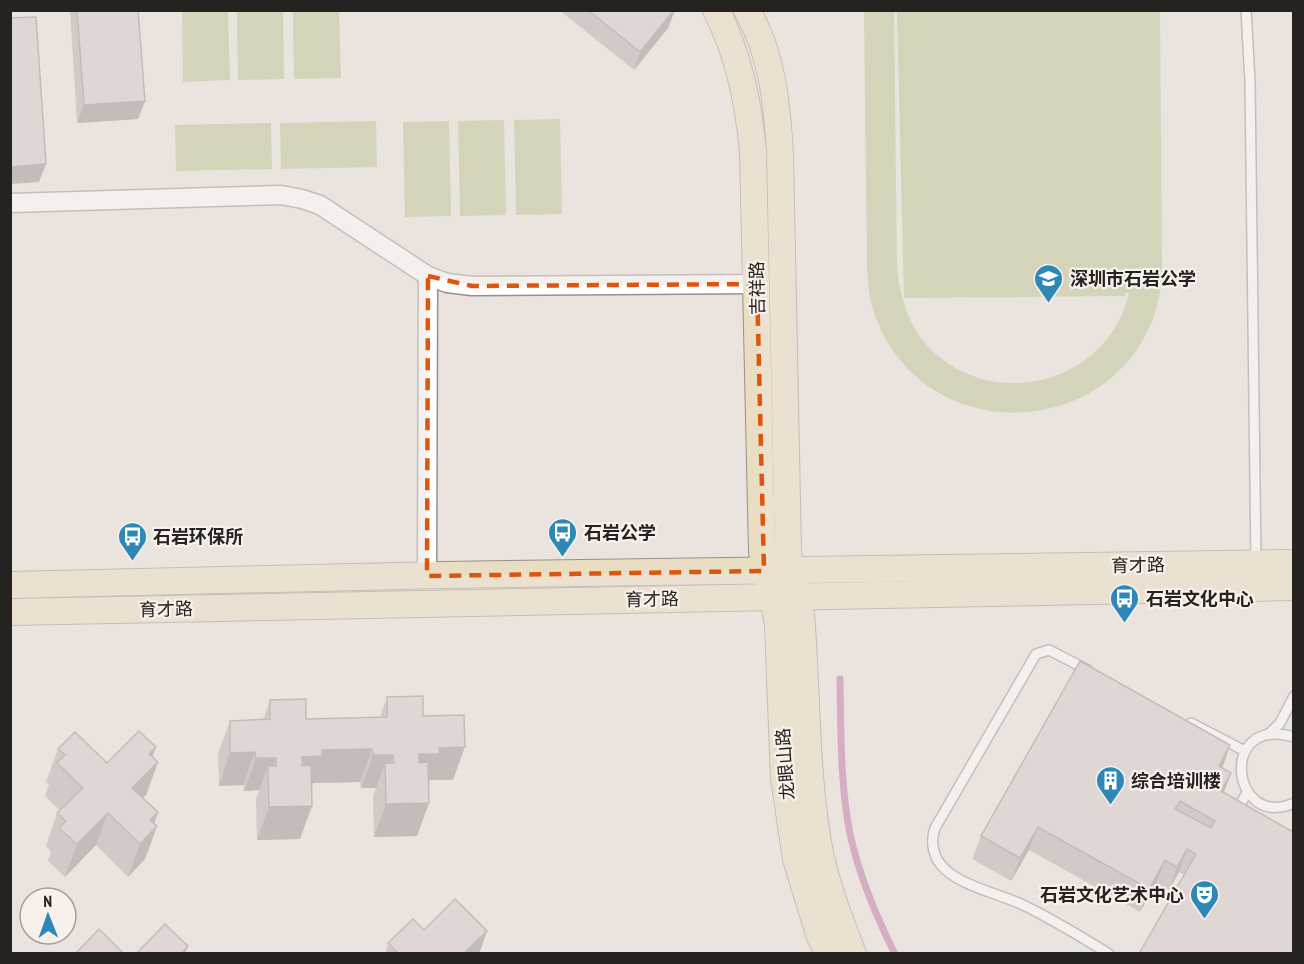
<svg xmlns="http://www.w3.org/2000/svg" width="1304" height="964" font-family="'PT Sans Narrow','Noto Sans SC',sans-serif">
<style>
.pitch{fill:#b6c28d}
.lines{fill:none;stroke-linecap:round;stroke-linejoin:round}
.stream{stroke:#ba6da2;stroke-width:7}
.lane-casing{stroke:#97908c;stroke-width:12}
.street-casing{stroke:#97908c;stroke-width:21}
.secondary-casing{stroke:#97908c;stroke-width:28}
.lane{stroke:#fff;stroke-width:9}
.street{stroke:#fff;stroke-width:18}
.secondary{stroke:#eadec2;stroke-width:26}
.wall{fill:#b5acad}
.shaded-wall{fill:#938c8d}
.building{fill:#d2c8c9;stroke:#938c8d;stroke-width:1.5;fill-rule:evenodd}
.marked{fill:none;stroke:#de560d;stroke-width:4.5;stroke-dasharray:12 8;stroke-linejoin:round}
.labels{text-anchor:middle;dominant-baseline:central;stroke-width:4.5;stroke-linejoin:round;paint-order:stroke}
.poi-label{font-size:18px;font-weight:bold;fill:#252220;stroke:#f8f0eb;text-anchor:start}
.street-label{font-size:18px;fill:#252220;stroke:#f8f0eb}
</style>
<rect width="100%" height="100%" fill="#ebe3de"/>
<g class="pitch">
<polygon points="182,11 228,11 230,80 183,82"/>
<polygon points="237,11 283,11 284,79 238,80"/>
<polygon points="293,11 339,11 341,78 294,79"/>
<path d="M864,11H894L897,268C900,295 907,322 926,344C988,414 1108,386 1129,293H1126L1125,296L904,298L897,11H1160L1162,267C1161,283 1160,300 1154,316C1108,443 924,446 876,318C870,303 868,286 867,269Z"/>
<polygon points="560,119 562,214 516,215 514,120"/>
<polygon points="504,120 506,215 460,216 458,121"/>
<polygon points="376,121 377,167 281,169 280,123"/>
<polygon points="449,121 451,216 405,217 403,122"/>
<polygon points="271,123 272,169 176,171 175,125"/>
</g>
<g class="lines">
<path class="stream" d="M840,679C841,731 840,783 850,834C859,875 876,916 895,954"/>
<defs>
<g id="lane">
<polyline points="1246,10 1250,82 1256,563"/>
<path d="M1088,670L1049,650L1036,654L935,828C930,843 933,859 946,870C963,886 999,894 1021,904C1051,918 1080,936 1109,954"/>
<polyline points="1191,723 1245,751"/>
<polyline points="1270,733 1280,723 1294,696"/>
<path d="M1294,737C1217,714 1231,831 1294,803"/>
<polyline points="1237,811 1247,792"/>
</g>
<g id="street">
<polyline points="10,203 281,195 302,199 320,205 428,276 447,283 472,286 757,284"/>
<polyline points="427,576 428,276"/>
</g>
<g id="secondary">
<path d="M716,10C739,55 748,101 753,151L762,551C765,577 775,600 778,626L784,778L796,859L820,937L829,954"/>
<path d="M747,10C773,55 777,105 780,154L788,551C791,577 801,601 802,627C807,697 806,767 817,836C823,877 838,915 853,954"/>
<polyline points="10,585 444,575 1294,563"/>
<polyline points="10,612 1294,587"/>
</g>
</defs>
<use href="#lane" class="lane-casing"/>
<use href="#street" class="street-casing"/>
<use href="#secondary" class="secondary-casing"/>
<use href="#lane" class="lane"/>
<use href="#street" class="street"/>
<use href="#secondary" class="secondary"/>
</g>
<g class="wall">
<polygon points="70,10 138,10 145,101 138,119 77,123"/>
<polygon points="559,10 675,10 668,28 634,70"/>
<polygon points="387,697 423,716 453,780 430,780 417,836 374,837 373,796 376,788 361,788 360,782 313,783 300,839 257,840 256,799 259,790 244,791 243,785 219,786 218,753 230,721 263,720 270,700 306,719 380,717"/>
<polygon points="58,749 107,763 152,757 158,762 146,795 143,797 158,812 154,824 157,826 145,859 128,877 96,845 65,877 48,861 51,851 46,846 57,813 60,811 45,796 49,784 46,782"/>
<polygon points="1222,768 1231,773 1224,793 1293,832 1184,875 1179,872 1169,890 1156,884 1140,912 1029,850 1011,881 972,859 981,836"/>
<polygon points="424,930 487,931 479,954 385,954 388,943"/>
</g>
<g class="shaded-wall">
<polygon points="675,10 668,28 634,70 640,52"/>
<polygon points="145,101 138,119 77,123 84,105"/>
<polygon points="46,164 39,182 10,184 10,167"/>
<polygon points="1230,745 1222,769 1219,766"/>
<polygon points="156,747 147,773 158,762 146,795 121,820 132,788 149,754"/>
<polygon points="465,747 453,780 430,780 428,786 407,787 419,754 439,748"/>
<polygon points="372,749 360,782 313,783 311,789 290,790 302,757 322,750"/>
<polygon points="255,752 243,785 219,786 230,753"/>
<polygon points="373,755 393,755 385,778 385,763 376,788 361,788"/>
<polygon points="256,758 276,758 268,781 268,766 259,790 244,791"/>
<polygon points="1231,773 1222,796 1221,791"/>
<polygon points="429,803 417,836 374,837 386,804"/>
<polygon points="312,806 300,839 257,840 269,807"/>
<polygon points="158,812 151,832 157,826 145,859 128,877 140,844 150,820"/>
<polygon points="108,813 96,845 65,877 77,844"/>
<polygon points="1038,827 1029,850 1011,881 1020,858"/>
<polygon points="1187,849 1179,872 1169,890 1177,867"/>
<polygon points="1165,860 1156,884 1140,912 1149,889"/>
<polygon points="487,931 479,954 466,954 466,951"/>
<polygon points="188,946 185,954 181,954"/>
</g>
<g class="building">
<polygon points="77,10 138,10 145,101 84,105"/>
<polygon points="588,10 674,10 640,52"/>
<polygon points="36,17 46,164 10,167 10,18"/>
<path d="M1080,661L1230,745L1219,766L1231,773L1221,791L1293,832V954H1139L1196,854L1187,849L1177,867L1165,860L1149,889L1038,827L1020,858L981,836ZM1180,801L1215,821L1211,828L1175,809Z"/>
<polygon points="423,696 423,716 464,715 465,747 439,748 440,754 419,754 419,763 428,762 429,803 386,804 385,763 394,763 393,755 373,755 372,749 322,750 322,756 302,757 302,766 311,765 312,806 269,807 268,766 276,766 276,758 256,758 255,752 230,753 230,721 270,719 270,700 306,699 306,719 387,717 387,697"/>
<polygon points="139,731 156,747 149,754 158,762 132,788 158,812 150,820 157,826 140,844 108,813 77,844 59,828 66,821 57,813 83,788 57,763 65,755 58,749 75,732 107,763"/>
<polygon points="455,899 487,931 466,951 469,954 399,954 388,943 413,919 424,930"/>
<polygon points="165,924 188,946 181,954 136,954"/>
<polygon points="99,929 124,954 75,954"/>
</g>
<path d="M0 0H1304V964H0ZM428,276L472,286L757,284L764,571L427,576Z" fill="#ebe3de" fill-opacity=".55" fill-rule="evenodd"/>
<path class="marked" d="M428,276L472,286L757,284L764,571L427,576Z"/>
<defs>
<symbol id="school-pin" viewBox="-11 -11 22 30"><path d="M0 17L-7.5 6A9.5 9.5 0 1 1 7.5 6Z" fill="#2e88b6" stroke="#f8f0eb"/><path d="M0-5L7-2L0 1L-7-2ZM-4 1L0 2.5L4 1V4Q0 6-4 4Z" fill="#fff"/></symbol>
<symbol id="bus-pin" viewBox="-11 -11 22 30"><path d="M0 17L-7.5 6A9.5 9.5 0 1 1 7.5 6Z" fill="#2e88b6" stroke="#f8f0eb"/><path d="M-5-6H5V4H4V6H2V4H-2V6H-4V4H-5ZM-3.5-4V0h7V-4ZM-3.5 1.2v1.5H-2V1.2ZM2 1.2v1.5H3.5V1.2Z" fill="#fff"/></symbol>
<symbol id="building-pin" viewBox="-11 -11 22 30"><path d="M0 17L-7.5 6A9.5 9.5 0 1 1 7.5 6Z" fill="#2e88b6" stroke="#f8f0eb"/><path d="M-4-6H4V6H1V3H-1V6H-4ZM-2.5-4.3h1.7v1.8h-1.7ZM.8-4.3h1.7v1.8H.8ZM-2.5-1h1.7V.8h-1.7ZM.8-1h1.7V.8H.8Z" fill="#fff"/></symbol>
<symbol id="theatre-pin" viewBox="-11 -11 22 30"><path d="M0 17L-7.5 6A9.5 9.5 0 1 1 7.5 6Z" fill="#2e88b6" stroke="#f8f0eb"/><path d="M-5-5.5Q0-4 5-5.5V0Q5 5 0 6Q-5 5-5 0ZM-3.3-2.5H-1v1.5H-3.3ZM1-2.5H3.3v1.5H1ZM-2.8 1Q0 5.5 2.8 1Z" fill="#fff"/></symbol>
</defs>
<g fill-rule="evenodd">
<use href="#school-pin" x="1032" y="262" width="33" height="45"/>
<use href="#bus-pin" x="546" y="516" width="33" height="45"/>
<use href="#bus-pin" x="116" y="520" width="33" height="45"/>
<use href="#bus-pin" x="1108" y="582" width="33" height="45"/>
<use href="#building-pin" x="1094" y="764" width="33" height="45"/>
<use href="#theatre-pin" x="1188" y="878" width="33" height="45"/>
</g>
<g class="labels">
<g class="poi-label">
<text x="1070" y="278">深圳市石岩公学</text>
<text x="584" y="532">石岩公学</text>
<text x="153" y="536">石岩环保所</text>
<text x="1146" y="598">石岩文化中心</text>
<text x="1131" y="780">综合培训楼</text>
<text x="1184" y="894" text-anchor="end">石岩文化艺术中心</text>
</g>
<g class="street-label">
<text transform="translate(757 288) rotate(-91)">吉祥路</text>
<text transform="translate(1138 565) rotate(-1)">育才路</text>
<text transform="translate(652 599) rotate(-1)">育才路</text>
<text transform="translate(166 609) rotate(-1)">育才路</text>
<text transform="translate(785 764) rotate(-94)">龙眼山路</text>
</g>
</g>
<rect width="1304" height="964" fill="none" stroke="#252220" stroke-width="24"/>
<g transform="translate(48 916) rotate(359)"><circle r="28" fill="#f8f0eb" stroke="#a49e9a" stroke-width="1.5"/>
<path d="M0-4.5L10 22L0 15L-10 22Z" fill="#2e88b6"/>
<text y="-9" font-size="16" font-weight="bold" text-anchor="middle" fill="#252220">N</text>
</g>
</svg>
